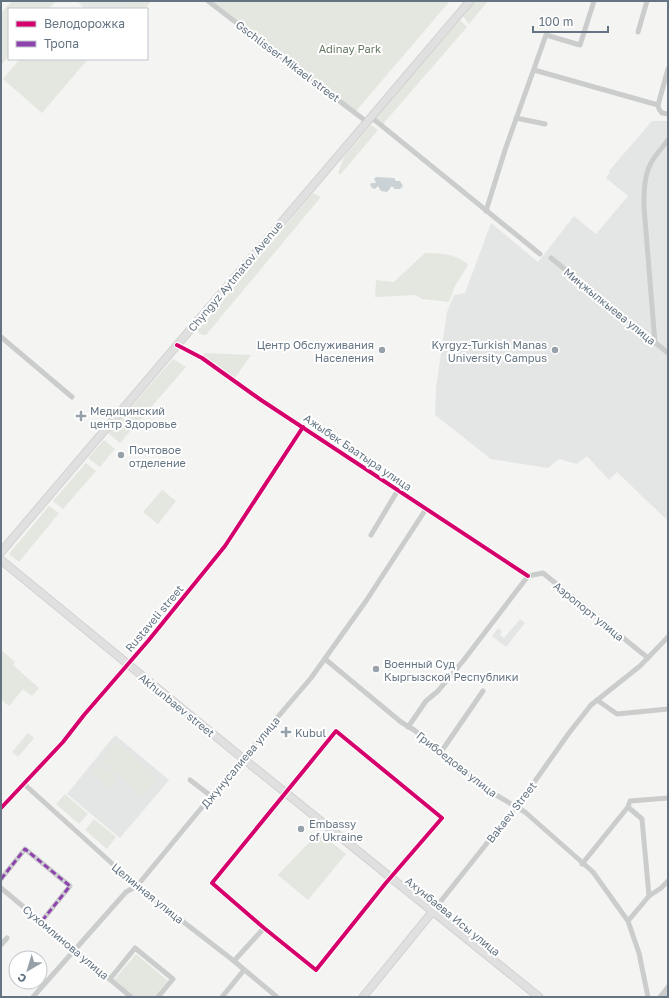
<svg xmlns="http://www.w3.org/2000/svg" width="669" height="998" font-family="'Golos Text',sans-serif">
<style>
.built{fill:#e4e6e5}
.green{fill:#e4e7e0}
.water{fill:#cbd2d5}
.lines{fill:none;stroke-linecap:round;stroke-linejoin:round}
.major-casing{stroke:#d1d2d1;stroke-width:9}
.minor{stroke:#cbcdcd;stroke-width:5}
.major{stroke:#e0e0e0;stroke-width:7}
.quiet{stroke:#8e44ad;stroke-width:3;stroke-dasharray:6 3;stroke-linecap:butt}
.cycleway-casing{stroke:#fff;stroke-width:6}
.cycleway{stroke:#d6006c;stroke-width:4}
.poi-dot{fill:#96a1a9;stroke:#fff;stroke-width:1.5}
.labels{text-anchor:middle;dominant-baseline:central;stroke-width:4;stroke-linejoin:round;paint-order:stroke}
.park-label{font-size:11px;fill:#677963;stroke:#fff}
.street-label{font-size:11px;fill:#647482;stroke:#fff}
.poi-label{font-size:11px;fill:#647482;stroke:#fff;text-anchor:start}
</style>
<rect width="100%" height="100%" fill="#f4f4f2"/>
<g class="built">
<polygon points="77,1 151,1 145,9 85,9"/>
<polygon points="652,121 668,121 668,521 617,472 609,480 587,456 577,464 559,459 548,468 491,459 435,415 436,388 447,312 454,295 465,293 491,223 538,262 574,216 596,234 628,196 606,178 610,172 609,171"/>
<polygon points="520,619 525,623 506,647 492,636 498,628 502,631 500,635 504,638"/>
<polygon points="115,735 169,780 120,838 67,794"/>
</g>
<g class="green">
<polygon points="12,1 56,1 49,9 9,9 9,56 1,65 1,13"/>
<polygon points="130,1 151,1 145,9 123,9"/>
<polygon points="210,1 450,1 356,111"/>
<polygon points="474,1 488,1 469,24 462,15"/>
<polygon points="460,20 467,27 383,124 376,117"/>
<polygon points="20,59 88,59 42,113 3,79"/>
<polygon points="371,125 378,130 340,175 338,173 344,157"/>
<polygon points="313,193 321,197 206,335 202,335 199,333 198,330 200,328"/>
<path d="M425,253C438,253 459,254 468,265L455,286L449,302L422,299L416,295L375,297L376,280L394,282Z"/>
<polygon points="204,353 251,355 235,378 202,356"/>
<polygon points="173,359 186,367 120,443 108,433"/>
<polygon points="104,440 115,449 100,467 88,458"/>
<polygon points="86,463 96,471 63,509 53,501"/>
<polygon points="162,490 176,501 158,524 143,512"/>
<polygon points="49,506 59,513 19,562 9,554"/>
<polygon points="1,650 15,662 13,665 39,688 32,696 23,689 9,706 1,699"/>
<polygon points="28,733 34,738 18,757 12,752"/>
<polygon points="116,742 158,778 143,796 101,760"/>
<polygon points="100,764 118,778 110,788 92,774"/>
<polygon points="65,794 88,814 79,824 56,804"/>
<polygon points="94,819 116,837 107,849 85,830"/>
<polygon points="319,832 346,854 308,900 278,875"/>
<polygon points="136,954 168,981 155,997 135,997 114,980"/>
</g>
<polygon class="water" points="376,177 394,178 396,181 400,181 403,186 400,189 395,189 392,186 387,192 381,191 378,186 375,189 372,188 370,185 371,183 376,183 374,179"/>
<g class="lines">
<defs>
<g id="major">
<polyline points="1,552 470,1"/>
<polyline points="1,560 235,752 539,997"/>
<polyline points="363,997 433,911"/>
</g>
</defs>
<use href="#major" class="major-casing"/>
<g class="minor">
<polyline points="208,1 367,122"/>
<polyline points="638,32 647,1"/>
<polyline points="534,70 658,105"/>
<polyline points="658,105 668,69"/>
<polyline points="658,105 659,109 662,113 668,114"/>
<polyline points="371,117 540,254"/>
<polyline points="516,118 545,124"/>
<polyline points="486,211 505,150 546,35 580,45 594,1"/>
<polyline points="551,258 668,353"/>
<polyline points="1,337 72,397"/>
<path d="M655,343L644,207C644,192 644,176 651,163C655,155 663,147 668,140"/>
<polyline points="177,345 202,358 261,400 528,576"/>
<polyline points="371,535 398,490"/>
<polyline points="528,576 543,573 648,658"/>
<polyline points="325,659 401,722 414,730 496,795 525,812 593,872 628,921 639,953 648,997"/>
<polyline points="597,700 617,714 668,709"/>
<polyline points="408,727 426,701 438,691 463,661 528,576"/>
<polygon points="336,731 442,818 385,884 316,970 264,928 212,883"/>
<polyline points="441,752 483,691"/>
<polyline points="190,780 211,796"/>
<polyline points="24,784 137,886 234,961 277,997"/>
<polyline points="628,807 642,819 649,896 628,921"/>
<polyline points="1,808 63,742 84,715 148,641 225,546 303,427"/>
<polyline points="582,864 628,807 630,801 668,798"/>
<polyline points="1,879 25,849 70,886 41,922"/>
<polyline points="1,888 131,997"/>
<polyline points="649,896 661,888 668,881"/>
<polyline points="433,911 523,798 569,733 591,705 640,666 668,637"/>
<polyline points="1,945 7,938"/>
<polyline points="234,961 264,928"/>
<polyline points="110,979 135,948 173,979 158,997"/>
<polyline points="33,997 126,892 137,886 236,766 311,678 366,601 426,509"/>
<polyline points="222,997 244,970"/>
<polyline points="660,997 668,987"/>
<polyline points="666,997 668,995"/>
</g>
<use href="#major" class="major"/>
<polyline class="quiet" points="1,879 25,849 70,886 41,922"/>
<defs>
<g id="cycleway">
<polyline points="177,345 202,358 261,400 528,576"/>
<polygon points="336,731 442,818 385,884 316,970 264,928 212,883"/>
<polyline points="1,808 63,742 84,715 148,641 225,546 303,427"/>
</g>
</defs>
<use href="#cycleway" class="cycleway-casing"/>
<use href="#cycleway" class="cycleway"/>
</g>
<g class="poi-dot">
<circle cx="382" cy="350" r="4"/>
<circle cx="555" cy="350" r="4"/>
<path d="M79 410h4v4h4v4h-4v4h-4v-4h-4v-4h4z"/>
<circle cx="121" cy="455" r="4"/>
<circle cx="376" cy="669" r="4"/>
<path d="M284 726h4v4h4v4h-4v4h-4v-4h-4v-4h4z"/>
<circle cx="301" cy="829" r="4"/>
</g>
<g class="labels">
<g class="park-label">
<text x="350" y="48">Adinay Park</text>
</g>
<g class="street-label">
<text transform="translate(288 61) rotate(37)">Gschlisser Mikael street</text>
<text transform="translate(235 276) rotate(-50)">Chyngyz Aytmatov Avenue</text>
<text transform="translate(610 306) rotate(39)">Миңжылкыева улица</text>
<text transform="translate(358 452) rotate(34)">Ажыбек Баатыра улица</text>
<text transform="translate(589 611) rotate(39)">Аэропорт улица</text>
<text transform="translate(154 618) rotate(-50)">Rustaveli street</text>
<text transform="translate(177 705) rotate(39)">Akhunbaev street</text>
<text transform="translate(240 762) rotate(-50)">Джунусалиева улица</text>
<text transform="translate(457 764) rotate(38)">Грибоедова улица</text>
<text transform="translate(511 812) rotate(-52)">Bakaev Street</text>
<text transform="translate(148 893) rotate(39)">Целинная улица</text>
<text transform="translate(453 916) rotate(39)">Ахунбаева Исы улица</text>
<text transform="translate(66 942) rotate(40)">Сухомлинова улица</text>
</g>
<g class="poi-label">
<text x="374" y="344" text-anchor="end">Центр Обслуживания<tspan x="374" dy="13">Населения</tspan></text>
<text x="547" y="344" text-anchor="end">Kyrgyz-Turkish Manas<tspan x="547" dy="13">University Campus</tspan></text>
<text x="90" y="410">Медицинский<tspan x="90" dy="13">центр Здоровье</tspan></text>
<text x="129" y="449">Почтовое<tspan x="129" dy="13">отделение</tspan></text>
<text x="384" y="663">Военный Суд<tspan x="384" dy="13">Кыргызской Республики</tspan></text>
<text x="295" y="732">Kubul</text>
<text x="309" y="823">Embassy<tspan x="309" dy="13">of Ukraine</tspan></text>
</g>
</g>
<rect width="669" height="998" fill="none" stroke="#647482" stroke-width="4"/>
<rect x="8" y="8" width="140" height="52" fill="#ffffff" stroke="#c1c7cd"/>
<rect x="16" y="21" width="20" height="6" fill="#d6006c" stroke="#c1c7cd"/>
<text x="44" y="28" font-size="12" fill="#647482">Велодорожка</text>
<rect x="16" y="41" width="20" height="6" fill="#8e44ad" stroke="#c1c7cd"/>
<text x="44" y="48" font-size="12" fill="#647482">Тропа</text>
<g transform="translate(28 970) rotate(218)"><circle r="19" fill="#ffffff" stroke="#c1c7cd"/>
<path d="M0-3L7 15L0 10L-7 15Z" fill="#96a1a9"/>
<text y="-6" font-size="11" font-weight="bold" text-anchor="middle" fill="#647482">С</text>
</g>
<path d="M533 26v6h75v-6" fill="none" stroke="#647482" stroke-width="2"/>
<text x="539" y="26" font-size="12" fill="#647482" stroke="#ffffff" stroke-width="3" paint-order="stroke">100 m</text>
</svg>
